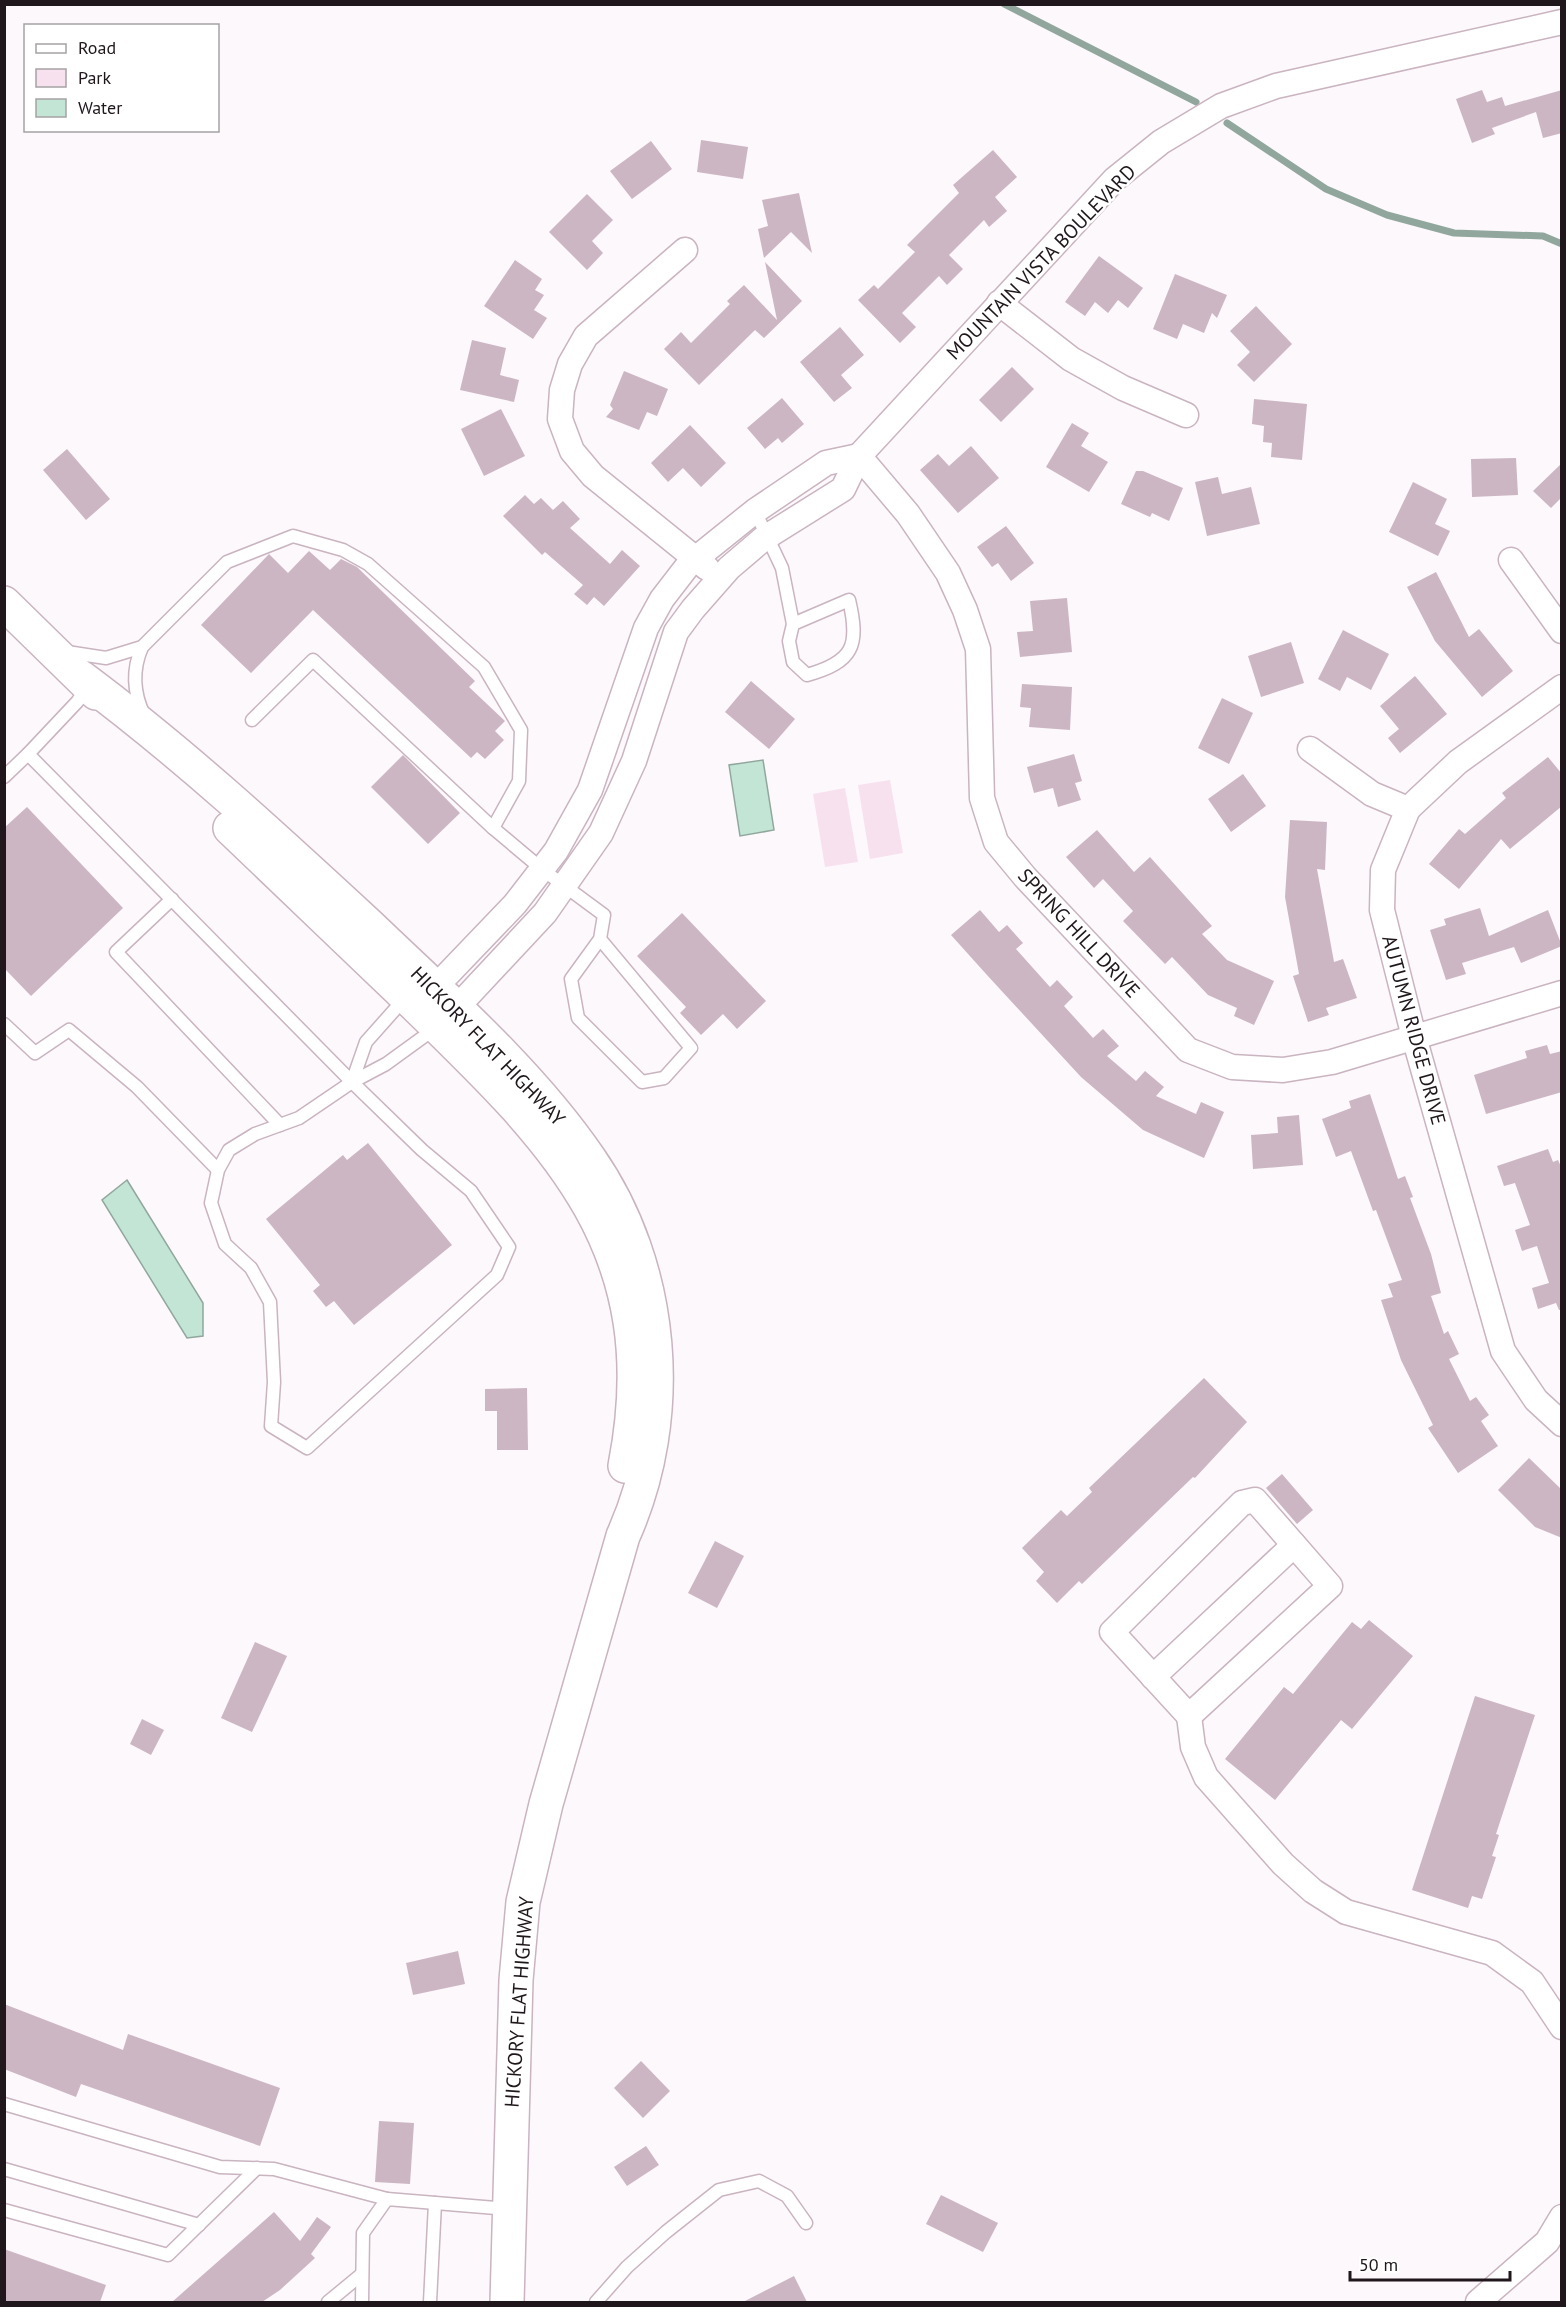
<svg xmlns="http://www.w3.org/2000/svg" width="1566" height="2307" font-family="'PT Sans',sans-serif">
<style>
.green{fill:#f8e1ee}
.water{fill:#c2e5d6;stroke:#91a79e;stroke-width:1.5}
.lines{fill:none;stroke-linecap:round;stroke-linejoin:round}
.stream{stroke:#91a79e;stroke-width:7}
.building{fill:#ccb6c3}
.service-casing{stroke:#c9b4c0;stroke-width:15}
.minor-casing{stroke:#c9b4c0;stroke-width:27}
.primary-casing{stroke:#c9b4c0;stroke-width:36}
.service{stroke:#fff;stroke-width:12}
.minor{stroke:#fff;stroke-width:24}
.primary{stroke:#fff;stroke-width:33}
.labels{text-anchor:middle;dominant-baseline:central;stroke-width:5;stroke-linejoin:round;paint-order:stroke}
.street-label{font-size:20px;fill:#1f171c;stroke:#fff}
</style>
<rect width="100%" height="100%" fill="#fdf8fb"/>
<g class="green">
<polygon points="890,780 903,853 870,859 858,785"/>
<polygon points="845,788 858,862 825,867 813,794"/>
</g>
<g class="water">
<polygon points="763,760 774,830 740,836 729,765"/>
<polygon points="127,1180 203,1303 203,1336 187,1338 102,1200"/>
</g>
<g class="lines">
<g class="stream">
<polyline points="1004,4 1196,102"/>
<polyline points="1227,123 1326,189 1387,215 1454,233 1543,236 1562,244"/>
</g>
</g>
<g class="building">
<polygon points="1482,90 1487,102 1502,97 1505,106 1562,90 1562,133 1543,138 1536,112 1492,128 1495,134 1472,143 1456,99"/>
<polygon points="701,140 748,147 743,179 697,172"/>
<polygon points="651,141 672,169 632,199 610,171"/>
<polygon points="993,150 1017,177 995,197 1007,211 989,227 984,220 949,255 963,269 947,285 939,276 902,313 916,327 900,343 858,300 874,285 878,289 915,252 907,245 959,193 953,185"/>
<polygon points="799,193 812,253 791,232 764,258 758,229 768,226 762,200"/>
<polygon points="587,194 613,220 592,241 603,253 587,270 549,232"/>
<polygon points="1099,256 1143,288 1128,308 1118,300 1108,313 1095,302 1085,316 1065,302"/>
<polygon points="515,260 542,279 535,290 544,295 534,310 547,318 533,339 484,306"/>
<polygon points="765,262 802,301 764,338 755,330 699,385 664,349 681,332 691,343 730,304 727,301 744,285 777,320"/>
<polygon points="1175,274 1227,295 1217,318 1212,313 1204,333 1183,324 1177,339 1153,329"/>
<polygon points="1256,306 1292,344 1254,382 1237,365 1250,352 1230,331"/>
<polygon points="840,327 864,355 841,375 852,388 834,402 800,362"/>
<polygon points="472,340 506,348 500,375 519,380 514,402 460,390"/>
<polygon points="1012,367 1034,389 1001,422 979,400"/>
<polygon points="624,371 668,389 657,416 647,412 639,430 606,417 613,409 610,405"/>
<polygon points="782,398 804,424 782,443 778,438 765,449 747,428"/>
<polygon points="1254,399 1307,404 1302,460 1271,457 1272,443 1263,442 1264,426 1252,424"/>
<polygon points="501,409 525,456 484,476 461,429"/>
<polygon points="1072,423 1089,433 1081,446 1108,462 1089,492 1046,467"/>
<polygon points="690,425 726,463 701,487 683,468 668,482 651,463"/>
<polygon points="971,446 999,478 958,513 920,470 938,454 949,466"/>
<polygon points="67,449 110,499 86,520 43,470"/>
<polygon points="1516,458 1518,495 1472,497 1471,459"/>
<polygon points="1562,463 1562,497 1551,508 1533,491"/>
<polygon points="1136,471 1143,471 1183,488 1169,521 1152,513 1150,517 1121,504"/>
<polygon points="1218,477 1222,494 1251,487 1260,524 1207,536 1195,482"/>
<polygon points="1413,482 1447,499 1435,524 1450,531 1438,556 1389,532"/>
<polygon points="525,495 534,504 541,498 553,510 563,501 580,519 570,528 610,564 622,550 640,566 604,606 594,597 587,605 574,594 583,585 545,552 542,555 503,516"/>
<polygon points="1006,526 1034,563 1011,581 998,563 992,567 977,547"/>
<polygon points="309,551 330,570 341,559 357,567 475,681 469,687 505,721 495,731 504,740 485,759 477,752 471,758 313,610 251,673 201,625 269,554 288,573"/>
<polygon points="1436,572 1469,637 1479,629 1513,671 1482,697 1435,641 1407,587"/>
<polygon points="1067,598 1072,652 1020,657 1017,632 1033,631 1030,601"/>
<polygon points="1343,630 1389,654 1371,690 1347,677 1340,691 1318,679"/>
<polygon points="1291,642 1304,683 1261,697 1248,656"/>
<polygon points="1415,676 1447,714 1400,753 1388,738 1399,729 1380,706"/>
<polygon points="751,681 795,719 769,749 725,712"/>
<polygon points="1022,684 1072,687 1070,730 1029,727 1031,708 1020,707"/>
<polygon points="1222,698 1253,713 1229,764 1198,748"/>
<polygon points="1074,754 1082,781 1075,783 1081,800 1058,807 1053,788 1034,793 1027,767"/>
<polygon points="403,755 460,813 428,844 371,787"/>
<polygon points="1548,757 1562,774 1562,806 1510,849 1501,839 1459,889 1429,864 1459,829 1465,834 1506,798 1502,793"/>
<polygon points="1243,774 1266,806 1231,832 1208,799"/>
<polygon points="27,807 123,908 31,996 4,968 4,828"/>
<polygon points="1290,820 1327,822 1325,870 1317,869 1334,962 1343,959 1357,998 1326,1008 1329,1015 1308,1022 1293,976 1299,974 1285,897"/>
<polygon points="1097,830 1134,872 1150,857 1212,926 1202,934 1227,960 1274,981 1254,1025 1234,1016 1237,1008 1208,995 1172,957 1165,964 1123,921 1133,911 1103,879 1094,888 1066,857"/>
<polygon points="1480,908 1489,936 1548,910 1562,946 1521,963 1514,947 1462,963 1466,974 1446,980 1430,930 1446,925 1444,919"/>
<polygon points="980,910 999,932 1007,925 1023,943 1016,949 1050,987 1057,980 1073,997 1064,1006 1093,1038 1103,1029 1119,1046 1107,1056 1136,1081 1145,1071 1164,1087 1156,1096 1196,1114 1201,1102 1224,1112 1204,1158 1143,1130 1081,1077 987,975 951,935"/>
<polygon points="682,913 766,1001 737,1029 723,1014 701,1035 680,1013 686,1007 637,956"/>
<polygon points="1547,1045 1550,1054 1562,1051 1562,1092 1486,1114 1474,1075 1527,1058 1525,1051"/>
<polygon points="1370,1094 1398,1179 1405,1176 1413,1197 1410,1198 1431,1254 1441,1293 1431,1296 1444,1334 1448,1331 1459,1354 1449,1359 1470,1401 1476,1397 1489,1415 1481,1421 1498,1446 1458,1473 1428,1428 1433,1425 1401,1360 1381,1300 1393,1297 1388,1284 1402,1280 1376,1210 1373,1211 1351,1151 1336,1157 1322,1119 1351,1108 1349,1101"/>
<polygon points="1299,1115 1303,1165 1253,1169 1251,1135 1278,1133 1277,1117"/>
<polygon points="368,1143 452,1245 354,1325 334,1301 326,1307 313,1291 320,1285 266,1219 343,1155 347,1160"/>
<polygon points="1548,1149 1553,1162 1558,1160 1562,1169 1562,1310 1559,1310 1556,1303 1538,1309 1532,1288 1549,1283 1537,1246 1522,1251 1515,1230 1530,1225 1515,1183 1504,1186 1497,1166"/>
<polygon points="1204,1378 1247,1422 1195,1478 1193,1477 1082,1584 1079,1581 1057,1603 1036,1581 1044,1572 1022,1548 1061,1510 1067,1516 1092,1492 1089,1488"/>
<polygon points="527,1388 528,1450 497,1450 497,1411 485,1411 485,1389"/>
<polygon points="1529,1458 1562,1490 1562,1538 1535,1527 1498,1490"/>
<polygon points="1282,1474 1313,1510 1297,1524 1266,1488"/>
<polygon points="715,1541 744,1556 717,1608 688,1593"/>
<polygon points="1369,1620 1413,1656 1352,1729 1341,1720 1275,1800 1225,1759 1284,1687 1293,1694 1352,1622 1361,1629"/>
<polygon points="255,1642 287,1656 252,1732 221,1718"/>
<polygon points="1475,1696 1535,1715 1496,1834 1499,1835 1492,1856 1496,1857 1482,1899 1472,1896 1468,1908 1412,1890"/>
<polygon points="142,1719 164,1730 151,1755 130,1744"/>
<polygon points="458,1951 465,1984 413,1995 406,1963"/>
<polygon points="4,2004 123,2050 128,2034 280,2088 260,2146 81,2084 76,2097 4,2069"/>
<polygon points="641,2061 670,2091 643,2118 614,2088"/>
<polygon points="379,2121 414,2123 410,2184 375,2182"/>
<polygon points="646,2146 659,2165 627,2186 614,2167"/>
<polygon points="941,2195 998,2223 983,2252 926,2224"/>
<polygon points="274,2212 300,2241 317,2217 331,2227 311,2254 315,2258 280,2290 262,2302 172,2302"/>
<polygon points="4,2249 106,2285 100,2302 4,2302"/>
<polygon points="794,2276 807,2302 743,2302"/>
</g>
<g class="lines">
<defs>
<g id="service">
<path d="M755,511L782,568L793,624L789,641L793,662L807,675C853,662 860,646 849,600L793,624"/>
<path d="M142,647C132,670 133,692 144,715"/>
<polyline points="67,652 106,658 142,647 227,562 293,536 343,550 368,564 484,667 521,730 519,781 493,828 543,870 604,915 600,939 571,979 578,1018 642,1082 664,1078 691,1048 600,939"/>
<polyline points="87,688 77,702 28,754 352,1082 422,1150 471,1191 509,1247 497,1275 307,1448 271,1426 274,1382 270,1302 251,1268 225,1244 211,1203 218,1170 229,1150 255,1134 299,1118 352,1082"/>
<polyline points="252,720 313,660 493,828"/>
<polyline points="4,777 28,754"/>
<polyline points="172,899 116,952 280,1125"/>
<polyline points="406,997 366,1042 352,1082 386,1064 437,1027"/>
<polyline points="4,1024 35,1053 69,1030 137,1087 218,1170"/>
<polyline points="4,2104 220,2167 274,2169 387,2199"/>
<polyline points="4,2169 199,2225"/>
<polyline points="4,2210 168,2255 257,2168"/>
<polyline points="328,2302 362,2274"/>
<polyline points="362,2302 363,2233 387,2199 508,2209"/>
<polyline points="430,2302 435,2203"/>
<polyline points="596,2302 627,2267 666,2232 719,2190 759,2181 787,2196 806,2223"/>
</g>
<g id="minor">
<polyline points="685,250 586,336 570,364 562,390 560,419 572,451 593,476 707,568"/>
<polyline points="999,303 1071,359 1123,388 1186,415"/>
<polyline points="859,456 908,514 948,573 965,610 978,649 982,798 996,842 1025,877 1188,1050 1232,1067 1283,1070 1332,1062 1562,993"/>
<polyline points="1511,560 1562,631"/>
<polyline points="1562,687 1458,762 1408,809 1383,870 1382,910 1414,1037 1503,1351 1536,1400 1562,1424"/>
<polyline points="1310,749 1372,794 1408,809"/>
<polyline points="424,999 515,904 556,851 590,790 646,628 662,599 689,564 755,511 826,463 859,456"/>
<polyline points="446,1019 545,913 601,833 634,761 676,632 693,609 729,568 763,539 843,489 859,456 1115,179 1161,142 1221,106 1276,86 1562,22"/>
<polygon points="1255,1500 1330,1586 1189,1716 1112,1632 1242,1503"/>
<polyline points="1153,1677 1294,1545"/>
<polyline points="1189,1716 1193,1747 1206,1777 1283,1864 1313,1891 1346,1912 1492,1953 1532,1982 1562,2027"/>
<polyline points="1478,2302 1547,2242 1562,2217"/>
</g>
<g id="primary">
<polyline points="4,603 96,693"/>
<path d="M82,678C184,754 277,840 370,926C444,997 531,1073 589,1158C665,1267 677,1416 623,1536L546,1804L523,1902L516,1980L507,2302"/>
<path d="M230,828C292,888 355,947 417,1007C559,1145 667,1250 625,1466"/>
</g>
</defs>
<use href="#service" class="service-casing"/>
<use href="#minor" class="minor-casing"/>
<use href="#primary" class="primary-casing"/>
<use href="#service" class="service"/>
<use href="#minor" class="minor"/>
<use href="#primary" class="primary"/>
</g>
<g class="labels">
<g class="street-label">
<text transform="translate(1041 262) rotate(-46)">MOUNTAIN VISTA BOULEVARD</text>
<text transform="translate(1079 933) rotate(47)">SPRING HILL DRIVE</text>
<text transform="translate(1414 1030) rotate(75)">AUTUMN RIDGE DRIVE</text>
<text transform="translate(488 1046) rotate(46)">HICKORY FLAT HIGHWAY</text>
<text transform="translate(519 2002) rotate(-86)">HICKORY FLAT HIGHWAY</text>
</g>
</g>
<rect width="1566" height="2307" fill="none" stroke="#1f171c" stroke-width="12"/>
<rect x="24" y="24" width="195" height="108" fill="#ffffff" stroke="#a5a2a4" stroke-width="1.5"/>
<rect x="36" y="44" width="30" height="9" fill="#ffffff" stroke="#a5a2a4" stroke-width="1.5"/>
<text x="78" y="54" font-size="18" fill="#1f171c">Road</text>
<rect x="36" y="69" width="30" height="18" fill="#f8e1ee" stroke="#a5a2a4" stroke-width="1.5"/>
<text x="78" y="84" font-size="18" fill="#1f171c">Park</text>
<rect x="36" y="99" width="30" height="18" fill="#c2e5d6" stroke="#a5a2a4" stroke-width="1.5"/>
<text x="78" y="114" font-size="18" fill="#1f171c">Water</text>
<path d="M1350 2271v9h160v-9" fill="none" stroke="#1f171c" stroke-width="3"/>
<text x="1359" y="2271" font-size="18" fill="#1f171c" stroke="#ffffff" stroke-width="4.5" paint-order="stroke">50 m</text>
</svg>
